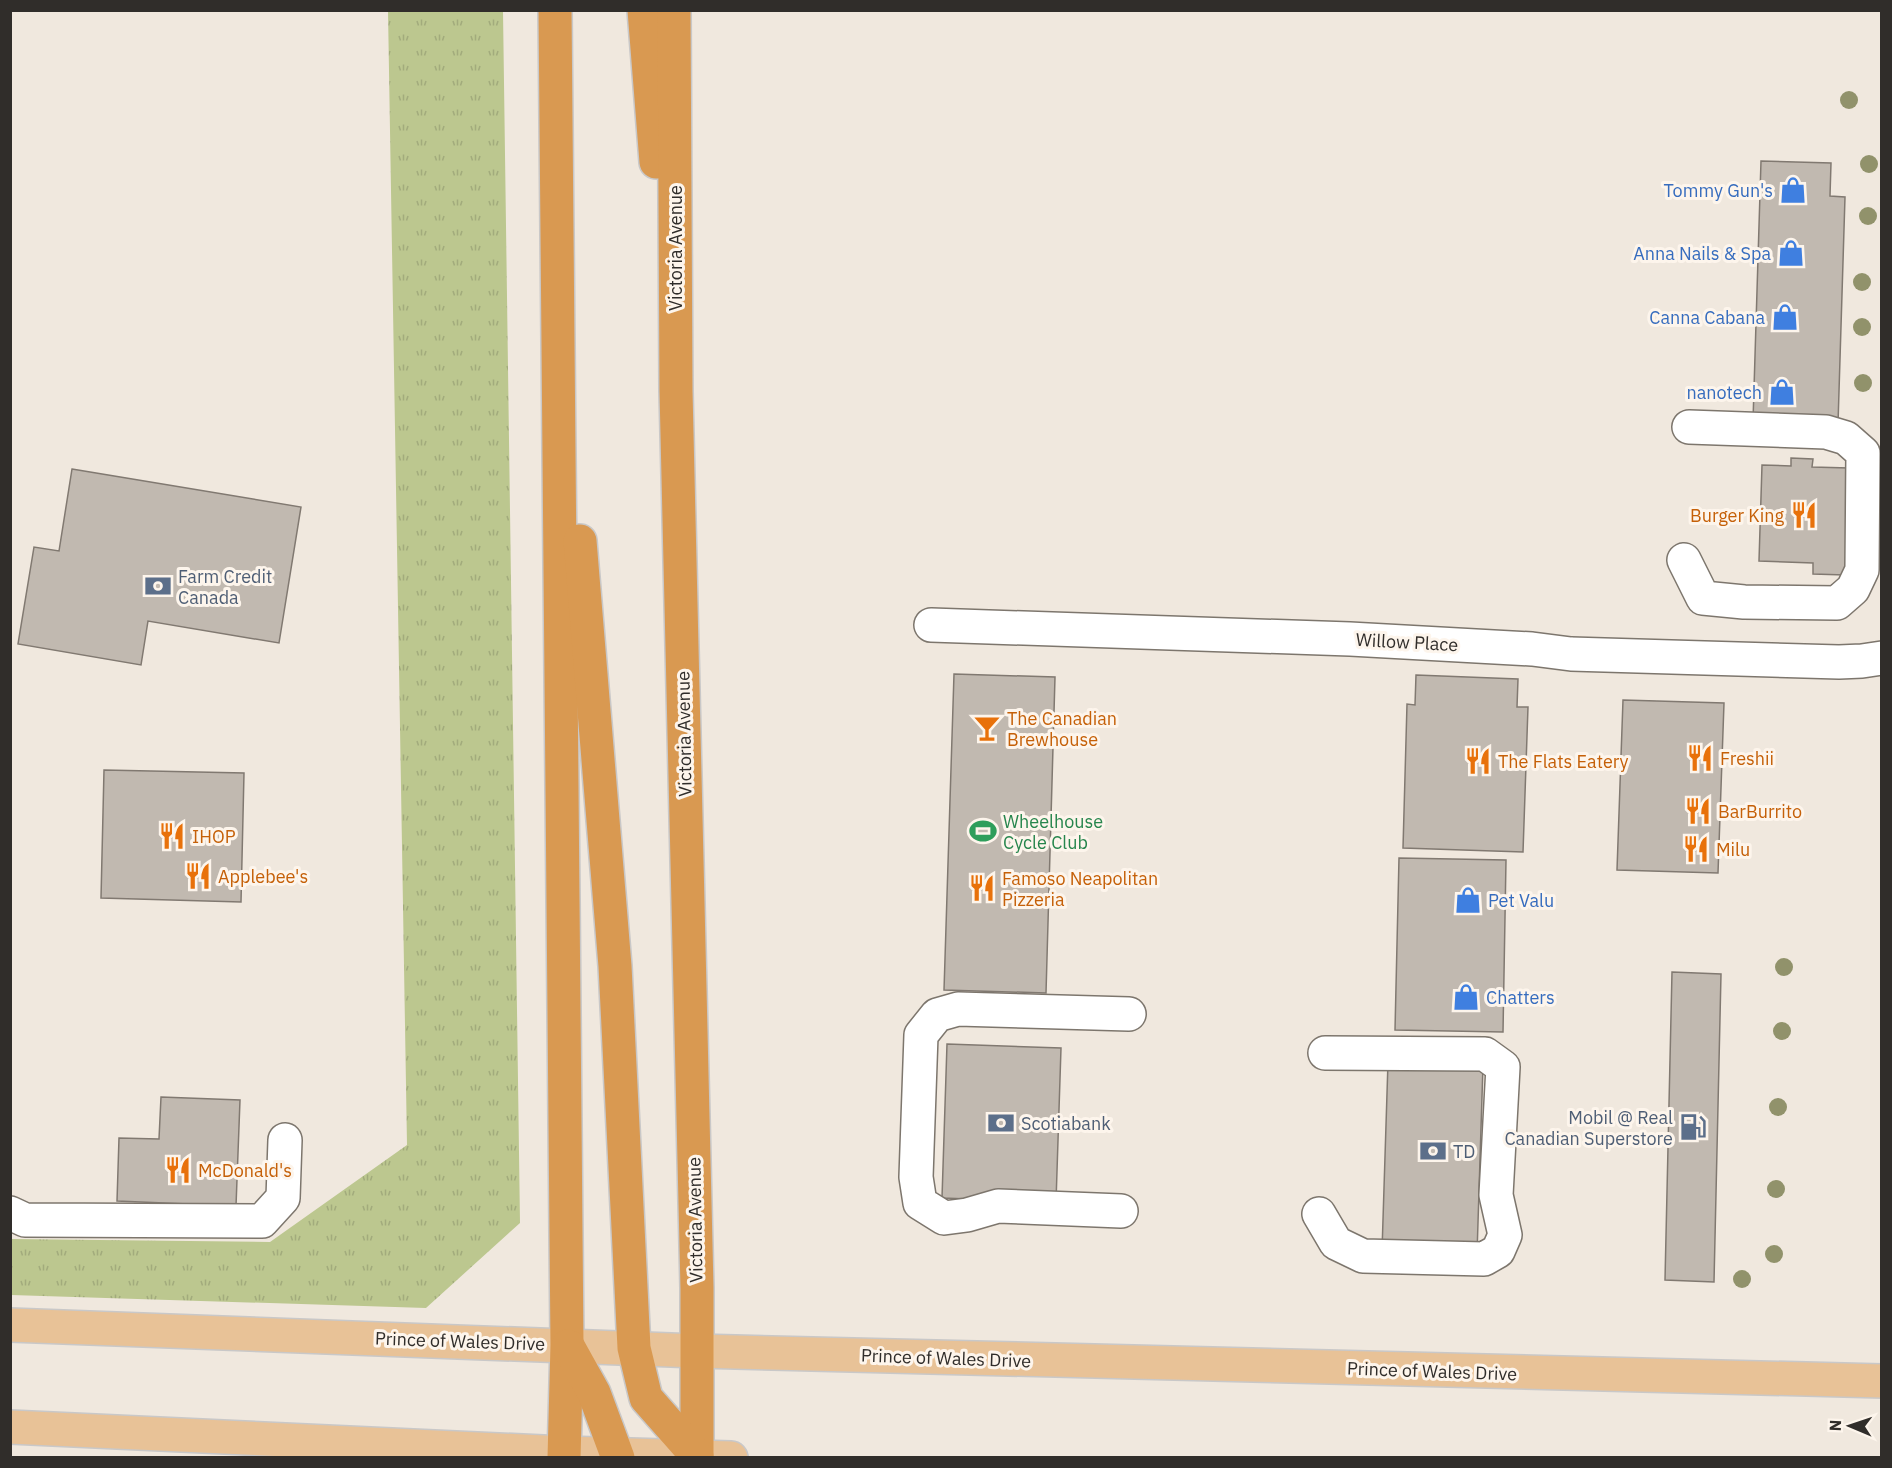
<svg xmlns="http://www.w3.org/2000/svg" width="1892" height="1468" font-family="'IBM Plex Sans',sans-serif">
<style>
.grass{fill:url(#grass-tufts)}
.building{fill:#c1b9b0;stroke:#817971;stroke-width:1.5}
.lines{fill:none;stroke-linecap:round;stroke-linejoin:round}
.minor-casing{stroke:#7d766d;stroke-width:36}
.major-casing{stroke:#c9c8c8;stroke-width:36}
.highway-casing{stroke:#c9c8c8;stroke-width:36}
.minor{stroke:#fff;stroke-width:33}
.major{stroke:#e8c297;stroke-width:33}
.highway{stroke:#d99951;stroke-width:33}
.tree{fill:#91926b}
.labels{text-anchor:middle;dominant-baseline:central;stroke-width:6;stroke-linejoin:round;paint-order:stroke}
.shop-label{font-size:18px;fill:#366cbe;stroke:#fdf5ec;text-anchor:end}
.street-label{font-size:18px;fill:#302d2a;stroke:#fdf5ec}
.food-label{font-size:18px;fill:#c56008;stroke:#fdf5ec;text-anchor:start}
.service-label{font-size:18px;fill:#4e5e75;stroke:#fdf5ec;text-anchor:start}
.leisure-label{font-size:18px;fill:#27864d;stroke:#fdf5ec;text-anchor:start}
</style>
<defs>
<pattern id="grass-tufts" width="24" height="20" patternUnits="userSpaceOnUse" patternTransform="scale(1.5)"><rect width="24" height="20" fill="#bcc78f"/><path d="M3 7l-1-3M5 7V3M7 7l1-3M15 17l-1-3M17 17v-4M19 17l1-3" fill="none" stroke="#a2ab7c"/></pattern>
</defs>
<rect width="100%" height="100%" fill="#f0e8de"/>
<polygon class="grass" points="388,11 503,11 520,1223 426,1308 11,1295 11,1239 270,1242 407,1145"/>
<g class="building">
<polygon points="1761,161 1831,163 1830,196 1845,197 1838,424 1753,421"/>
<polygon points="1791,458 1813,459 1812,467 1849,468 1845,575 1813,574 1813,563 1759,561 1762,465 1791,466"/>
<polygon points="72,469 301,507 279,643 148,621 141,665 18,644 34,547 59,551"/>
<polygon points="954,674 1055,677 1046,993 944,990"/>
<polygon points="1416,675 1518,679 1517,707 1528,707 1523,852 1403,848 1407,704 1415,705"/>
<polygon points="1623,700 1724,703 1718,873 1617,870"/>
<polygon points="104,770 244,773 241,902 101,898"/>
<polygon points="1399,858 1506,860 1503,1032 1395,1030"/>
<polygon points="1672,972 1721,974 1714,1282 1665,1280"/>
<polygon points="947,1044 1061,1048 1056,1202 942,1198"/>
<polygon points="1388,1062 1483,1065 1477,1254 1382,1251"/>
<polygon points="161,1097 240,1100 236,1206 117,1201 119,1138 159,1139"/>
</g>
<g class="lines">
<defs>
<g id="minor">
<polyline points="1684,560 1703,598 1744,602 1837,603 1853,589 1862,570 1863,453 1846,438 1826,432 1689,427"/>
<polyline points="931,625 1350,639 1532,649 1571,654 1839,662 1862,661 1882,658"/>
<polyline points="1121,1211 998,1206 967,1215 944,1218 920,1203 916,1177 921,1035 937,1015 958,1009 1129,1014"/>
<polyline points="10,1213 25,1220 262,1221 283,1198 285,1140"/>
<polyline points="1319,1214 1336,1243 1363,1256 1484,1259 1498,1251 1505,1235 1496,1195 1503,1067 1485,1054 1325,1053"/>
</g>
<g id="major">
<polyline points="10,1325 697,1351 1882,1381"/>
<polyline points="10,1427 564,1453 731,1458"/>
</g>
<g id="highway">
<polyline points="555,10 567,1345 564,1458"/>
<polyline points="644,10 656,162"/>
<polyline points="674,10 676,391 697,1288 697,1458"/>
<polyline points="580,541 615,966 634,1348 646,1398 697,1456"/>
<polyline points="568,1346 594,1393 618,1458"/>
</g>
</defs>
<use href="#minor" class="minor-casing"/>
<use href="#major" class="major-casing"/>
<use href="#highway" class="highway-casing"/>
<use href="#minor" class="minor"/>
<use href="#major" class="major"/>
<use href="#highway" class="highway"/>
</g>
<g class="tree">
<circle cx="1849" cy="100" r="9"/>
<circle cx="1869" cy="164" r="9"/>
<circle cx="1868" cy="216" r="9"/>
<circle cx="1862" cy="282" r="9"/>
<circle cx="1862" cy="327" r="9"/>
<circle cx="1863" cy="383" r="9"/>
<circle cx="1784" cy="967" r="9"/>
<circle cx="1782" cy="1031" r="9"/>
<circle cx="1778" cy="1107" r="9"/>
<circle cx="1776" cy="1189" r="9"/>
<circle cx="1774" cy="1254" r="9"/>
<circle cx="1742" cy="1279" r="9"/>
</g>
<defs>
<symbol id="shop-bare" viewBox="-9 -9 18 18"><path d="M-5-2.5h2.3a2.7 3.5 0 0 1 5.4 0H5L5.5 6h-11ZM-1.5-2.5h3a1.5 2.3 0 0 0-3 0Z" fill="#3f7fe0" stroke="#fdf5ec" stroke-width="2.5" paint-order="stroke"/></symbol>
<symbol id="restaurant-bare" viewBox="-9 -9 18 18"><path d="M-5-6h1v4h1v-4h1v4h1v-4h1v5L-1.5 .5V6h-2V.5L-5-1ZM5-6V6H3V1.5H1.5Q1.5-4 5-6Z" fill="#e8710a" stroke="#fdf5ec" stroke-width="2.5" paint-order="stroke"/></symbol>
<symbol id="bank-bare" viewBox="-9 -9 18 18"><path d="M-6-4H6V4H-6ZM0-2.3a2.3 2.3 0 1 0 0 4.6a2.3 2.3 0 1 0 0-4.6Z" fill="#5c6f8a" stroke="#fdf5ec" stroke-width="2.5" paint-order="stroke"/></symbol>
<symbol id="bar-bare" viewBox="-9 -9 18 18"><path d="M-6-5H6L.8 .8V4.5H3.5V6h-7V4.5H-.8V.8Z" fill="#e8710a" stroke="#fdf5ec" stroke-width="2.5" paint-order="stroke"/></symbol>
<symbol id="stadium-bare" viewBox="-9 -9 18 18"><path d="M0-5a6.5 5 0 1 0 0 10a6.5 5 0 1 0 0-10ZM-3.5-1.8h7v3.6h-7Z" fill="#2e9e5b" stroke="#fdf5ec" stroke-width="2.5" paint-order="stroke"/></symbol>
<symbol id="fuel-bare" viewBox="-9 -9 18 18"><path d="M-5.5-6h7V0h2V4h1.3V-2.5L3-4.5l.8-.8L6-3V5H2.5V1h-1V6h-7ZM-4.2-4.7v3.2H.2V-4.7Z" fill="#5c6f8a" stroke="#fdf5ec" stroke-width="2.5" paint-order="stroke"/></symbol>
</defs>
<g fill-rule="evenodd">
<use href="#shop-bare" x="1774" y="171" width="38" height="38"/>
<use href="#shop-bare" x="1772" y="234" width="38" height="38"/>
<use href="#shop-bare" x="1766" y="298" width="38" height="38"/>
<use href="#shop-bare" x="1763" y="373" width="38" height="38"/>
<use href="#restaurant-bare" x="1785" y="496" width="38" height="38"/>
<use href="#bank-bare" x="139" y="567" width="38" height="38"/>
<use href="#bar-bare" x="968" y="709" width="38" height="38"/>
<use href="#restaurant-bare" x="1681" y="739" width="38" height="38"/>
<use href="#restaurant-bare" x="1459" y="742" width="38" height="38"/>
<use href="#restaurant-bare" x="1679" y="792" width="38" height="38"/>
<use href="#stadium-bare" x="964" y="812" width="38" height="38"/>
<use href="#restaurant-bare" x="153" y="817" width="38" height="38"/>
<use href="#restaurant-bare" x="1677" y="830" width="38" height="38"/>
<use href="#restaurant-bare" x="179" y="857" width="38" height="38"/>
<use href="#restaurant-bare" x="963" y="869" width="38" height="38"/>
<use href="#shop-bare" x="1449" y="881" width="38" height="38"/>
<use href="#shop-bare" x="1447" y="978" width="38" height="38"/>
<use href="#bank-bare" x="982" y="1104" width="38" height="38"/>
<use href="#fuel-bare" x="1674" y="1108" width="38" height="38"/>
<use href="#bank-bare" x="1414" y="1132" width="38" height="38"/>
<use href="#restaurant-bare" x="159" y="1151" width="38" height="38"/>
</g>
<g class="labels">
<g class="shop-label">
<text x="1773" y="190">Tommy Gun's</text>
<text x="1771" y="253">Anna Nails &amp; Spa</text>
<text x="1765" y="317">Canna Cabana</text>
<text x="1762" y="392">nanotech</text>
<text x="1488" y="900" text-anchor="start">Pet Valu</text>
<text x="1486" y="997" text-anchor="start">Chatters</text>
</g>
<g class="street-label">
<text transform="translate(675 248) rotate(-90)">Victoria Avenue</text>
<text transform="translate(1407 642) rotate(3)">Willow Place</text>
<text transform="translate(684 734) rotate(-91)">Victoria Avenue</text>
<text transform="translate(695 1220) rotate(-91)">Victoria Avenue</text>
<text transform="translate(460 1341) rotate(2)">Prince of Wales Drive</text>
<text transform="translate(946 1358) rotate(2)">Prince of Wales Drive</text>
<text transform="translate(1432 1371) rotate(2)">Prince of Wales Drive</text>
</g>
<g class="food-label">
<text x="1784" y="515" text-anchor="end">Burger King</text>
<text x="1007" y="718">The Canadian<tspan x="1007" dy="21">Brewhouse</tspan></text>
<text x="1720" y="758">Freshii</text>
<text x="1498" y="761">The Flats Eatery</text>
<text x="1718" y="811">BarBurrito</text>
<text x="192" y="836">IHOP</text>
<text x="1716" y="849">Milu</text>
<text x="218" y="876">Applebee's</text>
<text x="1002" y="878">Famoso Neapolitan<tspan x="1002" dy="21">Pizzeria</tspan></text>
<text x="198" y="1170">McDonald's</text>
</g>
<g class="service-label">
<text x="178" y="576">Farm Credit<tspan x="178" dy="21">Canada</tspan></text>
<text x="1673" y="1117" text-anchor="end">Mobil @ Real<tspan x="1673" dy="21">Canadian Superstore</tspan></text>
<text x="1021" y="1123">Scotiabank</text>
<text x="1453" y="1151">TD</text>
</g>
<g class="leisure-label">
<text x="1003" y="821">Wheelhouse<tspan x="1003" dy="21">Cycle Club</tspan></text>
</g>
</g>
<rect width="1892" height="1468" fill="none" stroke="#302d2a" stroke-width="24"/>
<g transform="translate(1850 1426) rotate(272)" stroke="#fdf5ec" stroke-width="4.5" paint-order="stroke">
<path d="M0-4.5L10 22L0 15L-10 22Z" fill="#302d2a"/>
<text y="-9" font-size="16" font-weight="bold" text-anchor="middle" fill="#302d2a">N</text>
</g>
</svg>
